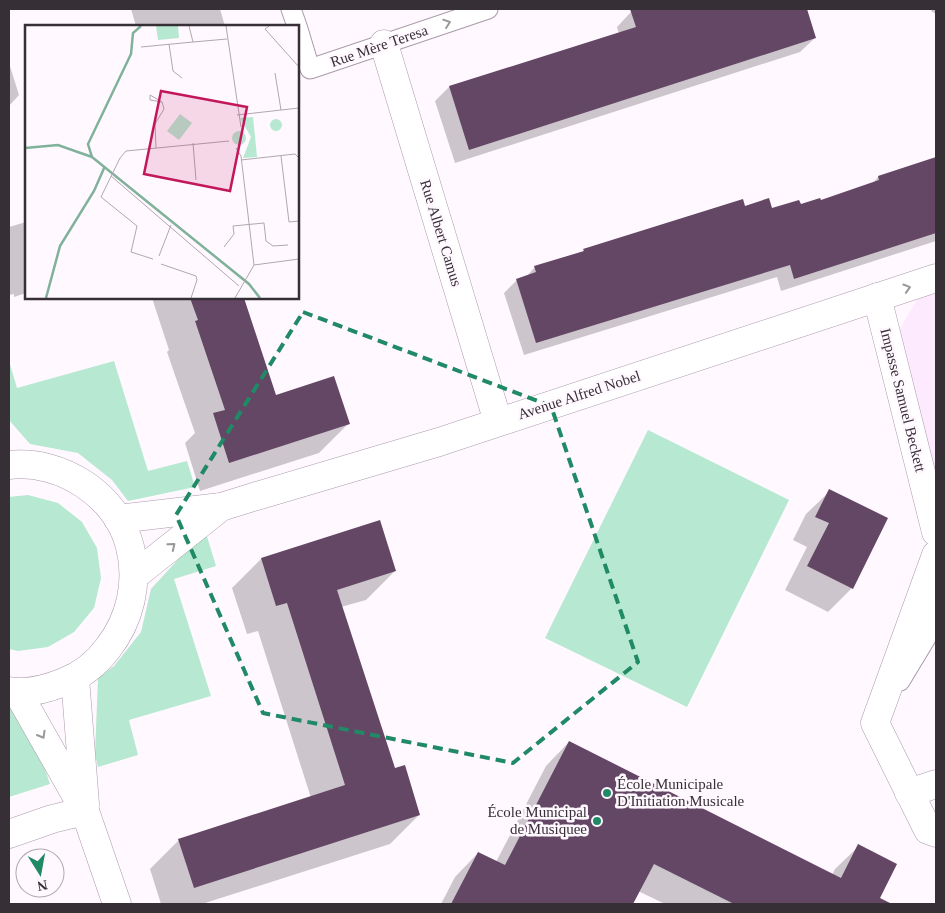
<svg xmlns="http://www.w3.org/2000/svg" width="945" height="913" font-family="Georgia,serif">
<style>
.built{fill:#fdeafe}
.green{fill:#b7e8d1}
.shadow{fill:#0003}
.building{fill:#644665}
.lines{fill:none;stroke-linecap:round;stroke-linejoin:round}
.lane-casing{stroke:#aa9aab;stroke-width:21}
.street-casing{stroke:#aa9aab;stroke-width:29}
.secondary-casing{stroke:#aa9aab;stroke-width:29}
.lane{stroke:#fff;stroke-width:19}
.street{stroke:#fff;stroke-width:28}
.secondary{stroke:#fff;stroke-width:28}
.oneway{stroke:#9a989a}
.marked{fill:none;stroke:#208965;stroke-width:4;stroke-dasharray:10 6;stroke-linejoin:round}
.poi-dot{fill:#208965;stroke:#fff8ff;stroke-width:2}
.labels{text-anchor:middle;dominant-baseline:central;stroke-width:5;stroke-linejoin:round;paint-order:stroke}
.street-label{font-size:15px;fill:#363036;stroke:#fff8ff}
.poi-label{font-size:15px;fill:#363036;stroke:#fff8ff;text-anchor:start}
.inset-river{fill:none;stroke:#80b19a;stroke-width:2.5}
.inset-road{fill:none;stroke:#afa8af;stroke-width:1}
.view{fill:#c2185b;fill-opacity:0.15;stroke:#c2185b;stroke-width:2.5}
.inset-edge{fill:none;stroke:#363036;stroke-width:2.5}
</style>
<rect width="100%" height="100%" fill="#fff8ff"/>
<polygon class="built" points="936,288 936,485 891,344 918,298"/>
<g class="green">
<polygon points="9,361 17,388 114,361 148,471 187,461 195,487 128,501 112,480 78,453 30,444 9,420"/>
<polygon points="648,430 789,500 687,707 545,638"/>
<polygon points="28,495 58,503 82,522 97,548 101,578 94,608 74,632 48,647 18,651 9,649 9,497"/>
<polygon points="205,530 216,566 174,579 211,696 129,720 138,755 98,767 95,754 98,678 114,666 141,632 151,589"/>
<polygon points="9,704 37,746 50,784 9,797"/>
</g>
<g class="shadow">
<polygon points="131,9 220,9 225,26 136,26"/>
<polygon points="642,9 806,9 815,38 800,52 455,163 435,101 449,87 619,34 617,27 631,12"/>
<polygon points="933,9 936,9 936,14 931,11"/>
<polygon points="9,63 19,95 9,106"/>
<polygon points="936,158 936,241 781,291 777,277 524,355 504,293 517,280 526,277 535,267 581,253 584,250 744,207 771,209 820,201 872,184 878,177"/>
<polygon points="26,222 26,293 14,297 14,294 9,295 9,227"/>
<polygon points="152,298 242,298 275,397 348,424 319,453 200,491 185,443 195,433 167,352 169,350"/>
<polygon points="830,491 887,519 852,588 828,612 785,590 807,547 793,540 806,514"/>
<polygon points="379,522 395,571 366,600 341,607 394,769 419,815 390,844 202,904 161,904 150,869 179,840 311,798 258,631 247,634 232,588 261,559"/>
<polygon points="569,742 832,875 835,869 859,846 878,899 889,904 665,904 638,891 631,904 441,904 455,877 478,853 496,862 546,766"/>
</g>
<g class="building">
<polygon points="630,9 807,9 816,38 469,150 449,86 636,27"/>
<polygon points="936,157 936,233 794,279 790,265 536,343 516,279 536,272 534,266 584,251 583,249 743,199 745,206 769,198 772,208 799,200 801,204 820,198 821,200 879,180 878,176"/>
<polygon points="190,298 244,298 276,395 334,376 350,424 229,463 213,413 225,410 195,321 198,320"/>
<polygon points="829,489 888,518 853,589 807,566 829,523 815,517"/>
<polygon points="380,520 396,571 337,590 395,768 405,765 420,815 194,888 178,839 345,785 287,603 276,606 261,558"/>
<polygon points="569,741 841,878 858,844 897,864 880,898 892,904 734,904 654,864 633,904 451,904 478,852 505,865"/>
</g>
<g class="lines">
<defs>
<g id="lane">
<polyline points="291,9 297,26"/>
<polyline points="298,29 310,69 488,9"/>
<polyline points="900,681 926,638 936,603"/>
</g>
<g id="street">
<polyline points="384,44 498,422"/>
<polyline points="877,297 936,532"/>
<polyline points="118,519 221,507 250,498 439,442 936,278"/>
<polyline points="936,555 875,723 928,830 936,833"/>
<polyline points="134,576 221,507"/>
<polyline points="909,793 936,784"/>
<polyline points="9,834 52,819 85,811"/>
</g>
<g id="secondary">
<path d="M9,465C61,459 117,495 130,547C139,583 130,620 108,648C97,663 82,675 64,682C47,689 27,694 9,691"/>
<polyline points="75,678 85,804"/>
<polyline points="18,693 85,811 117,904"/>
</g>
</defs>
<use href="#lane" class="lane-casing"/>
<use href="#street" class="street-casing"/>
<use href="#secondary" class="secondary-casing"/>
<use href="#lane" class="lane"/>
<use href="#street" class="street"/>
<use href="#secondary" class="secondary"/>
</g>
<defs><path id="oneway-chevron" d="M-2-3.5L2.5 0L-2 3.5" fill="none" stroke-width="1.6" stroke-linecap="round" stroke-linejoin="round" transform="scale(1.25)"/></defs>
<g class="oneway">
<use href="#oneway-chevron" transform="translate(447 23) rotate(-19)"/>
<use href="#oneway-chevron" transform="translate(907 288) rotate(-17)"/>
<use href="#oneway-chevron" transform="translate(172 546) rotate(-39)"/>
<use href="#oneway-chevron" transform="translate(42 735) rotate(60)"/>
</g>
<path class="marked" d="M303,312L551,406L638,662L513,763L263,713L176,515Z"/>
<g class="poi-dot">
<circle cx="607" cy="793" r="5"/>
<circle cx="597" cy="821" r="5"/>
</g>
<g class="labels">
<g class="street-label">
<text transform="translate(379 46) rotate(-19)">Rue Mère Teresa</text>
<text transform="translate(441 233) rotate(73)">Rue Albert Camus</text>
<text transform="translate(579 395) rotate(-18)">Avenue Alfred Nobel</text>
<text transform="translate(903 400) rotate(76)">Impasse Samuel Beckett</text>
</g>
<g class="poi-label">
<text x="617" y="784">École Municipale<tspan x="617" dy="17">D'Initiation Musicale</tspan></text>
<text x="587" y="812" text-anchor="end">École Municipal<tspan x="587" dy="17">de Musiquee</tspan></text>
</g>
</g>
<g transform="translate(25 25)">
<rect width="274" height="274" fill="#fff8ff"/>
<path d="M131,1H153L154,13L133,15ZM155,89L167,98L154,115L142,106ZM228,92L232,132L218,133L226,112L215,93ZM245 100a6 6 0 1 1 12 0a6 6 0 1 1-12 0ZM207 113a7 7 0 1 1 14 0a7 7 0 1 1-14 0Z" fill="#b7e8d1"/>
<path class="inset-river" d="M116,1L108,8L106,29L63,119L67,132L224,259L235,273M0,123L33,120L67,132M21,273L35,221L69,166L80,141"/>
<path class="inset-road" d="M164,1L168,17L202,14M201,1L216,102M244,1L240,4L274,42M144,19L148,46L157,53M116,22L168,17M250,48L256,85M212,90L274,83M168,118L171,155M131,123L130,99L139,84L137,77L125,75V70L137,77M211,123L216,131L229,240M256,131L264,197L274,196M216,135L270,129L274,133M86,151L214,261M199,222L209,209L208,201L239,198L241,216L248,221L263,220M134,231L146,200M128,234L106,227L112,201L76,172L95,133L101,126L204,116M136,239L171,251L172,255L166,273M229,240L274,234M210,273L229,240"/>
<path class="view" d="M136,66L222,82L205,166L119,149Z"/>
<rect width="274" height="274" class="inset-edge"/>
</g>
<rect width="945" height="913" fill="none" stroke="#363036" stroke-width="20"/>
<g transform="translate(40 873) rotate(169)"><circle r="24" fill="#fff8ff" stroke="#afa8af"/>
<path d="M0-4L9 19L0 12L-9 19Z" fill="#208965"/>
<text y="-8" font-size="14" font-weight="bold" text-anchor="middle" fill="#363036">N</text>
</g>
</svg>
